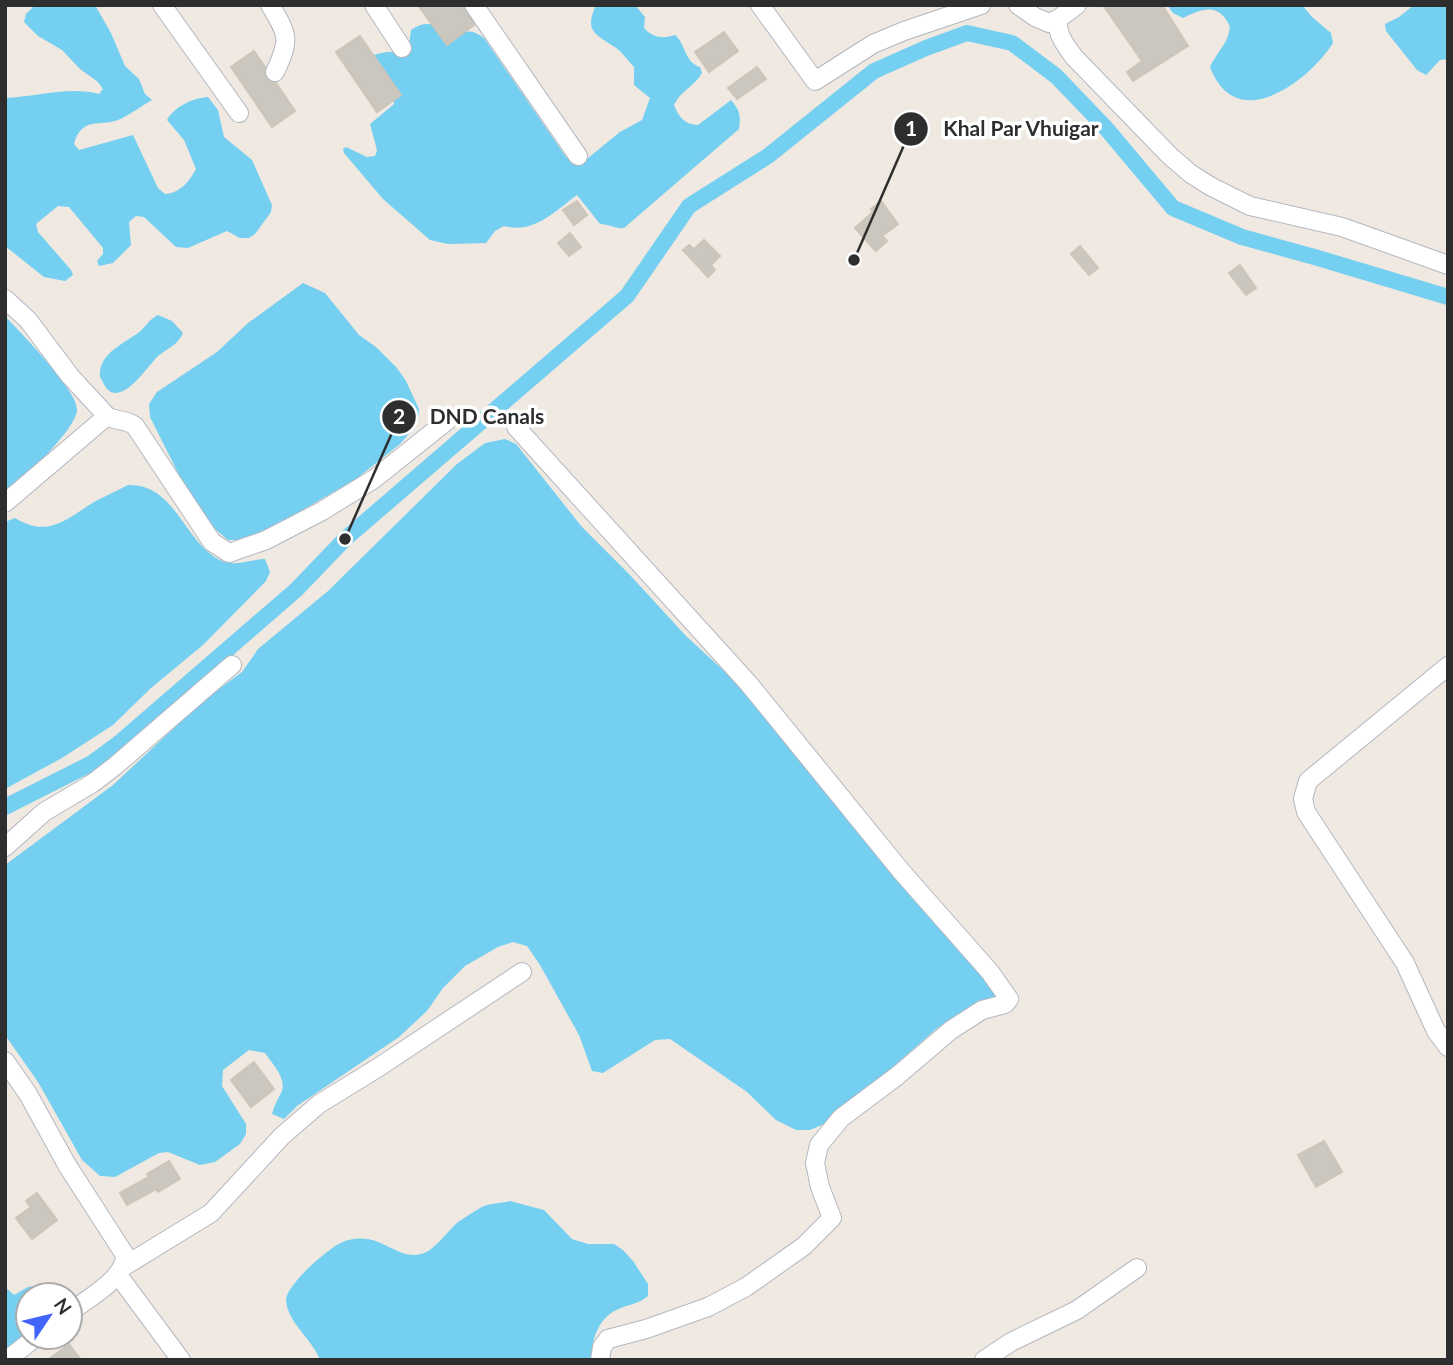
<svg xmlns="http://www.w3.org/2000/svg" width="1453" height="1365" font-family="Lato,sans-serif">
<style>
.water{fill:#75cff0}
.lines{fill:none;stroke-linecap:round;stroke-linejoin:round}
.canal{stroke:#75cff0;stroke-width:16}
.building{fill:#cbc7bf;stroke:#cbc5ba;stroke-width:2}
.minor-casing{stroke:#b4b7c1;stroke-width:20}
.minor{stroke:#fff;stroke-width:18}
.leader{fill:none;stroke:#2e2e2e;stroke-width:2.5}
.callout-dot{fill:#2e2e2e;stroke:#fff;stroke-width:2.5}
.mark-label{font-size:21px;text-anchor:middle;font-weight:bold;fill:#fff}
.callout-label{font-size:21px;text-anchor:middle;font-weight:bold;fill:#2e2e2e;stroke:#fff;stroke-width:7;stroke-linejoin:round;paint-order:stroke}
</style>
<rect width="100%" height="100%" fill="#efe9e1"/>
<g class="water">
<path d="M35,5H95L111,33L125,66L139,79L145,94L152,100C141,106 130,115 118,120C99,127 82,116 74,144L79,150L133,135L158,188L165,194C180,193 189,182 196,169L184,140L167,120C175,106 193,98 208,97L218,110L224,137L252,160L272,205L271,212L255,234L249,238H240L227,231L188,248L176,247L144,217L136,216L129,222L131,245L113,263L99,266L97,261L103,254V248L69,207L58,206L36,224L38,232L71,270L73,275L65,281L44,277L5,246V98C35,97 70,86 99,94L103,89L98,82L80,69L62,50L38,36L24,22L26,14Z"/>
<path d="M596,5H635L645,17L644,28C653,38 663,39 675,35C686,44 684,62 700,67L702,73C695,86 680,91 674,105C678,116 685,125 698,125L731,100C740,110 741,117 739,129L624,228C615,229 609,224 600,224L577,195C554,212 534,234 504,226L495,231L486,243L448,244L430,240L383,199L344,153L343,149L346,147L367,157L375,156L377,150L370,124L394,104L393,95L369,58C382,50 392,52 408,53L411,30C428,18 438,27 456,31C470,33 470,28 484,38L566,157L572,162L588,158L620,132L642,120L650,98L634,85V67C627,60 621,50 613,46C593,33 585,30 596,5Z"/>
<path d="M1167,5H1302L1312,17L1331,33L1333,43C1308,82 1236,136 1210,67C1215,55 1227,44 1229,32C1231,26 1228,22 1224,17C1213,3 1196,12 1183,18L1173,13Z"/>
<polygon points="1414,5 1448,5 1448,59 1440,60 1426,75 1417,70 1386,31 1385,24 1399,17"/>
<polygon points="303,283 325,293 359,335 376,347 397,368 406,381 419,409 418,419 413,429 400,444 356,479 287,519 256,534 242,540 228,540 208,523 185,487 150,417 149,404 157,392 217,352 248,323"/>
<path d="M158,315L172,321L183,333C178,345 168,348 158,356C148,366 131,393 115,393C107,393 103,382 100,377C98,354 123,344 138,333C146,327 149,319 158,315Z"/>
<path d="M5,316C20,332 77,390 77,409C78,428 21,481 5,495Z"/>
<path d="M505,439L516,444L582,527L630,575L686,636L759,703L1004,995L964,1011L936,1029L892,1068L824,1124L810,1130H796L776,1120L747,1092L670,1039L655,1040L603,1073L592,1071L579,1035L540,965L527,946L513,942L498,947L465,966L443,988L427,1011L399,1037L297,1106L284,1119L272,1114C274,1106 277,1101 281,1093C288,1079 272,1064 265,1053L249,1050L223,1070L222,1086L246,1124V1134L240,1144L215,1162L200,1165L168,1152L159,1153L115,1177L100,1176L82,1160L38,1082L5,1035V865L113,785L203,701L242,672L258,649L328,591L457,464L485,443Z"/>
<path d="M128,485C177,484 183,543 222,561C234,567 253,559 265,559L270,572L266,581L203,645L151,688L113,725L62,758L5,789V522L15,518C48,538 65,520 94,502C105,496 117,491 128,485Z"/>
<path d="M510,1201L544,1210L572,1239L588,1244H614L623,1250L633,1261L648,1284V1296C640,1303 631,1304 621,1308C599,1316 592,1337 591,1360H320C313,1340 287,1322 286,1300C286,1285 330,1246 345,1241C351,1239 359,1238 366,1239C383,1240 398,1256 416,1255C435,1254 447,1229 461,1220C468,1216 477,1209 484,1206C492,1203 502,1203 510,1201Z"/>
<polygon points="34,1286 43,1295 28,1295 28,1337 5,1348 5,1287 14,1295 28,1287"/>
</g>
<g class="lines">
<polyline class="canal" points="5,807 92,763 119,743 296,590 345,539 627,296 689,206 768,156 874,71 926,48 967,33 1012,43 1056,76 1105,127 1173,208 1242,237 1318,258 1448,297"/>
</g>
<g class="building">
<polygon points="418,5 463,5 474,25 447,45"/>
<polygon points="1103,5 1162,5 1188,46 1133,81 1127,72 1142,61"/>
<polygon points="724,32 738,51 709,72 695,52"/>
<polygon points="360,36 401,95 377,112 336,52"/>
<polygon points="254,51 265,67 265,78 276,83 295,111 272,127 231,67"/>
<polygon points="757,67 766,79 737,99 728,88"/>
<polygon points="577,201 587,215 574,225 563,210"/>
<polygon points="881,201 898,224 882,236 887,241 876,251 855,228 873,212 871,209"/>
<polygon points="570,233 581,247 569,256 558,243"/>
<polygon points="704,240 720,256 711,265 715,270 708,277 683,250 689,245 694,249"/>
<polygon points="1080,246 1098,268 1089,275 1071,254"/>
<polygon points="1240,265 1256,288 1246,295 1229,273"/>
<polygon points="254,1062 274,1089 251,1107 231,1080"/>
<polygon points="1324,1141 1342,1172 1316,1187 1298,1155"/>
<polygon points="169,1161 180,1179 158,1192 156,1189 127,1205 120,1193 149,1177 147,1174"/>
<polygon points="37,1193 57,1220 32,1239 16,1218 31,1207 26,1201"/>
<polygon points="69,1344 81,1360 48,1360"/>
</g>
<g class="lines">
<defs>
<g id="minor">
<polyline points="162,5 239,113"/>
<path d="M270,5C289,36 290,40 275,72"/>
<polyline points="374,5 402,48"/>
<polyline points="474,5 578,156"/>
<polyline points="760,5 815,81 873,44 904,31 981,5"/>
<polyline points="1018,5 1035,17 1049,23 1058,19 1077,5"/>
<path d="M1058,19C1056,33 1065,45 1074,57L1170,156L1191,174L1210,186L1250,206L1342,227L1448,265"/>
<path d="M5,299L28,320L70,376L107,416C117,422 126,419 135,426L212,542L229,553L266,540L322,511L374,479L448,420"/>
<polyline points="516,427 749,684 901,871 990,972 1009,999 1005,1004 982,1010 951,1030 897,1076 841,1118 819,1145 815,1163 820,1187 832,1218 804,1246 746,1287 708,1307 646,1329 608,1339 602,1347 600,1360"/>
<polyline points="5,503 107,416"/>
<polyline points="1448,666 1308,781 1303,799 1306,812 1405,963 1436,1031 1448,1047"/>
<polyline points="5,847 44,812 93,783 115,766 232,665"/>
<path d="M5,1061L28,1094L67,1165L125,1255C126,1278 87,1299 70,1312"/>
<polyline points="123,1267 211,1213 282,1136 319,1104 379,1067 522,972"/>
<polyline points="118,1275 181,1360"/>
<polyline points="7,1360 36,1337"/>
<polyline points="984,1360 1011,1342 1077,1310 1137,1268"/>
</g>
</defs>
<use href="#minor" class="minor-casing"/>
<use href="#minor" class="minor"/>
</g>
<path class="leader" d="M854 260L911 129M345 539L399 417"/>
<g class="callout-dot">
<circle cx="854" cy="260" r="7"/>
<circle cx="345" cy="539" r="7"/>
<circle cx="911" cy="129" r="18"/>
<circle cx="399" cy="417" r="18"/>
</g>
<g class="mark-label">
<text x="911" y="136">1</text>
<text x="399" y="424">2</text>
</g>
<g class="callout-label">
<text x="1021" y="136">Khal Par Vhuigar</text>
<text x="487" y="424">DND Canals</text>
</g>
<rect width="1453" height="1365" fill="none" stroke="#2e2e2e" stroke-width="14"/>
<g transform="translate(49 1316) rotate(55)"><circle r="33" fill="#ffffff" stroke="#ababab" stroke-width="2"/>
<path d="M0-5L12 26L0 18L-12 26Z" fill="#4264fb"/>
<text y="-10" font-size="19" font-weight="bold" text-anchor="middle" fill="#2e2e2e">N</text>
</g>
</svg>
